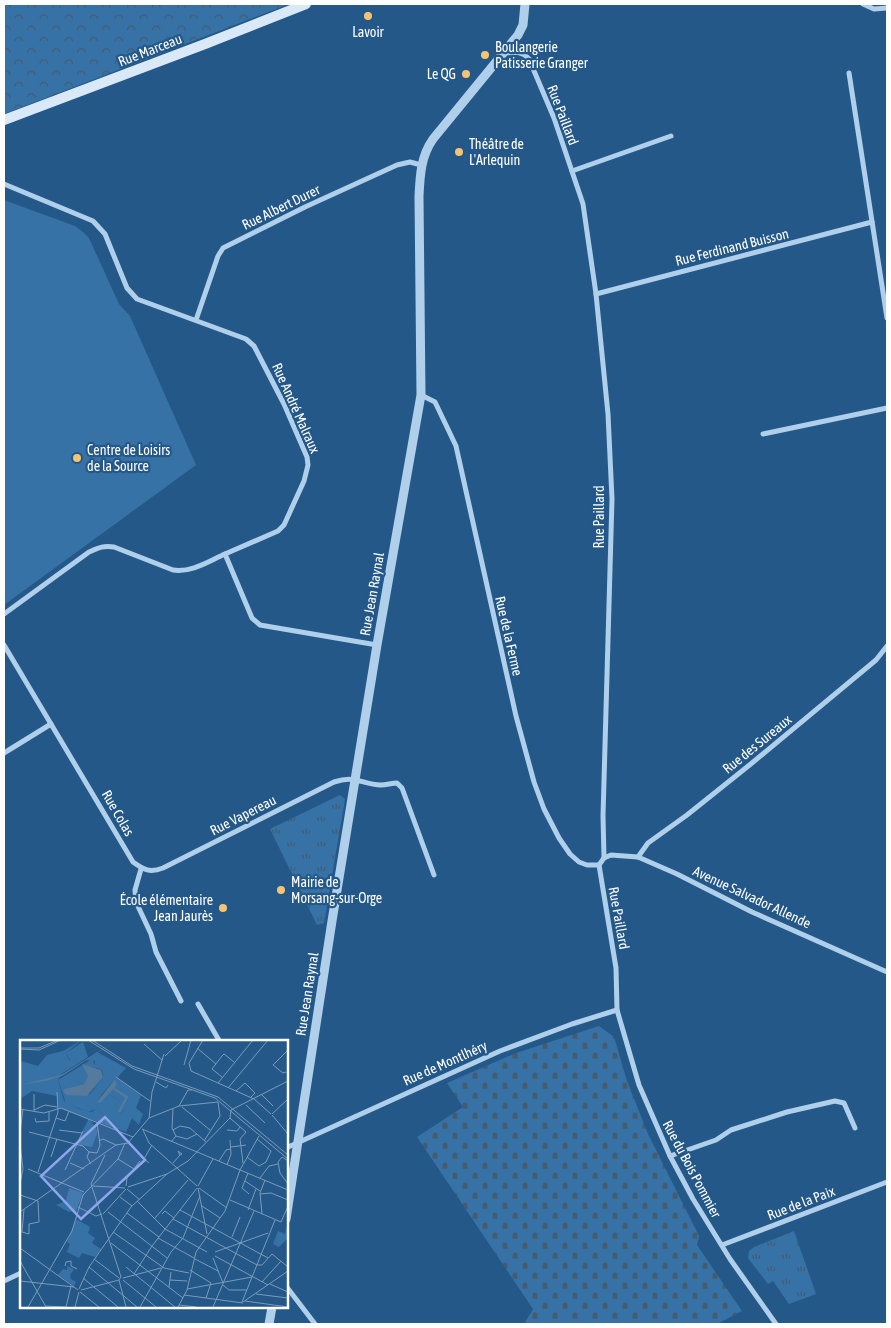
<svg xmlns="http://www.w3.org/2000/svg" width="891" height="1328" font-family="'Asap Condensed',sans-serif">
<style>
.grass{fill:url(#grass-tufts)}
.forest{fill:url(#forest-crowns)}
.cemetery{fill:url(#cemetery-stones)}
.park{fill:#3772a6}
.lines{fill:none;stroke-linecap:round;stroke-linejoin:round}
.minor{stroke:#afcfea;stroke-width:5}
.tertiary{stroke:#afcfea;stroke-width:9}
.secondary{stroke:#dae9f8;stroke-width:10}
.poi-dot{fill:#f5c472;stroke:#235889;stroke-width:2}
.labels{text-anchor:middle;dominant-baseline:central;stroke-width:4.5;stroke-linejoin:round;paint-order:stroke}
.poi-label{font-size:14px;fill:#fff;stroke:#235889;text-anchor:start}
.street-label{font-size:14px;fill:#fff;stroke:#235889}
.inset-river{fill:none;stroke:#557a9c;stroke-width:2.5}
.inset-road{fill:none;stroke:#7b9bb8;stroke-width:1}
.view{fill:#8ea6ec;fill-opacity:0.15;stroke:#8ea6ec;stroke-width:2.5}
.inset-edge{fill:none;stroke:#fff;stroke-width:2.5}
</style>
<defs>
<pattern id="grass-tufts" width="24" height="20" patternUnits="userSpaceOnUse" patternTransform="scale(1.25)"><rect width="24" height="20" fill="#3772a6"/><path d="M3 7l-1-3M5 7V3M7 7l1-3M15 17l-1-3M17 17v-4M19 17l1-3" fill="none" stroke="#445b70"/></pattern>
<pattern id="forest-crowns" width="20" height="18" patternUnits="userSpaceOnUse" patternTransform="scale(1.25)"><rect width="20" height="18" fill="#3772a6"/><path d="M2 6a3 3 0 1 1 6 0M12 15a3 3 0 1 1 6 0" fill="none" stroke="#445b70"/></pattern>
<pattern id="cemetery-stones" width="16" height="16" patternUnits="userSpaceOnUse" patternTransform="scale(1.25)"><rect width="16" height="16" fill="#3772a6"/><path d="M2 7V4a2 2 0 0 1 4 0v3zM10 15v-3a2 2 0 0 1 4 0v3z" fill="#445b70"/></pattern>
</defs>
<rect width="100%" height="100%" fill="#235889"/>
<g class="grass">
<polygon points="340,795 345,799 324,923 317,925 270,829"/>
<polygon points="794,1231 816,1294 789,1304 773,1281 768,1284 748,1258 749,1251 754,1247"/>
</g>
<polygon class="forest" points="4,4 289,4 4,114"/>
<polygon class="cemetery" points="599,1026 614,1037 627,1081 648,1134 699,1236 697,1245 742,1311 717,1324 524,1324 533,1309 417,1137 463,1107 447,1083 516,1053"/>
<polygon class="park" points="4,200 75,226 83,232 89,238 119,304 130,316 196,465 4,605"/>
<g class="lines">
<g class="minor">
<polyline points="863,4 874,9 887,8"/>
<path d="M505,53C514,52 522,51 529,59L554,118L583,204L596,294L608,414L612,499L603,816L604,858L599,865L616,968L617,1010L639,1085L670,1156L693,1199L730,1259L776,1324"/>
<polyline points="849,73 887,318"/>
<polyline points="572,171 671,136"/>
<polyline points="4,184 93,221 105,234 127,288 137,299 246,339 254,346 284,404 307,457 308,465 304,481 284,525 278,531 225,554 252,618 260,625 377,645"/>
<polyline points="596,294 872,222"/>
<polyline points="196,320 218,256 223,248 305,207 397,165 410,162 421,165"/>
<polyline points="421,395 435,402 456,446 516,716 534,782 544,809 559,838 570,854 579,862 587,865 599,865"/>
<polyline points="763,434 887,408"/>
<path d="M4,614L89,552C98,548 104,545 114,547L173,570C191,573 209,561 225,554"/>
<path d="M4,645L133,862C144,870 150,873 163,868L334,782C356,775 361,784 381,785C386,785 392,783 397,783L402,788L434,875"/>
<polyline points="4,753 51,724"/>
<polyline points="638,857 648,843 687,815 752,763 876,660 887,646"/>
<polyline points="604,858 611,855 638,857 677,874 752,912 887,972"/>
<polyline points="141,869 135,890 136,902 151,934 156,952 181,1001"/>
<polyline points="198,1004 220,1042"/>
<polyline points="286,1148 500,1051 572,1024 617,1010"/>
<polyline points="670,1156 716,1140 731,1130 787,1112 835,1101 844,1103 855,1128"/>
<polyline points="722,1245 887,1182"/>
<polyline points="4,1281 21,1273"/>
<polyline points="286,1286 315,1324"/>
</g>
<g class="tertiary">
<path d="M286,1219L332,921L377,645L421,395L419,196C420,175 421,156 433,139L518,35L523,25L525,4"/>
<polyline points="269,1324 272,1307"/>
</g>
<polyline class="secondary" points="4,120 205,44 306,4"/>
</g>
<g class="poi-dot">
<circle cx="368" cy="16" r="5"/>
<circle cx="485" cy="55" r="5"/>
<circle cx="466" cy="74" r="5"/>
<circle cx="459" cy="152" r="5"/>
<circle cx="77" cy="458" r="5"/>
<circle cx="281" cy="890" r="5"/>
<circle cx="223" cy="908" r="5"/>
</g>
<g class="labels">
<g class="poi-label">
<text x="368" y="32" text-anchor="middle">Lavoir</text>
<text x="495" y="47">Boulangerie<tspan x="495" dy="16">Patisserie Granger</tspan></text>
<text x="456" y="74" text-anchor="end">Le QG</text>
<text x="469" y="144">Théâtre de<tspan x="469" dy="16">L'Arlequin</tspan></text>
<text x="87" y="450">Centre de Loisirs<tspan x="87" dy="16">de la Source</tspan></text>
<text x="291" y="882">Mairie de<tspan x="291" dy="16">Morsang-sur-Orge</tspan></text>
<text x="213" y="900" text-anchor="end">École élémentaire<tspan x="213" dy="16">Jean Jaurès</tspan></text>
</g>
<g class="street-label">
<text transform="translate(150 50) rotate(-21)">Rue Marceau</text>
<text transform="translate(563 115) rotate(69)">Rue Paillard</text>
<text transform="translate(281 207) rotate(-26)">Rue Albert Durer</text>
<text transform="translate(732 247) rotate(-14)">Rue Ferdinand Buisson</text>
<text transform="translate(296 408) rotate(66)">Rue André Malraux</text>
<text transform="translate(599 517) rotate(-90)">Rue Paillard</text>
<text transform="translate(372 594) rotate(-80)">Rue Jean Raynal</text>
<text transform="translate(509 636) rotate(77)">Rue de la Ferme</text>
<text transform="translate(757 744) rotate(-39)">Rue des Sureaux</text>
<text transform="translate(118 813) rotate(60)">Rue Colas</text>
<text transform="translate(243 815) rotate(-27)">Rue Vapereau</text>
<text transform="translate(752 897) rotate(25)">Avenue Salvador Allende</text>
<text transform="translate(619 918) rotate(80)">Rue Paillard</text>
<text transform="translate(307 994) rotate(-81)">Rue Jean Raynal</text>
<text transform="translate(445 1063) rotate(-24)">Rue de Montlhéry</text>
<text transform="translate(692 1169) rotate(62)">Rue du Bois Pommier</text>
<text transform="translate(801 1203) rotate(-21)">Rue de la Paix</text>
</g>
</g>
<g transform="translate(20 1040)">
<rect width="268" height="268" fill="#235889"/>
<path d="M63,2L68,17L43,33L50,20L46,13ZM72,19L76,28L66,26L69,35L64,44L42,51L71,58L77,66L90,55L100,61V74L108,67L107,59L115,51L121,55L116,68L123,74L119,85L112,78L106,92L76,69L68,72L46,63L38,40Z" fill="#3772a6"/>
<path d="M62,0L46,13L50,22L38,40L44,61L59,69L72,72L76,69L106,92L38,68L37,56L12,51L0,59L1,21L18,26L27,15L43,11ZM77,12L106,28L97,38L115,51L112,58L107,59L110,70H104L99,75L96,72L100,61L90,55L78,67L70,58L55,56L70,54L83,37L82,30L74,27L75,21L66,20ZM95,39L97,45L77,62L83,53Z" fill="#3772a6" fill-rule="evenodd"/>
<path d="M49,148L63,153L56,171L49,172L36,165L46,161Z" fill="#3772a6"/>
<path d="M69,78L78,91L72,107L56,104ZM56,179L70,187L68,193L75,198L72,203L81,209L75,217L62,213L59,218L47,212L50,204L47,202ZM267,186V199L259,207L253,204L258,191L265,194ZM47,226L54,229L50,235L51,239L56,242L54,246L38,235L43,229L47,230Z" fill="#3772a6"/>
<path d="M97,0L42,36L26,41L0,45L41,35ZM62,24L81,30L83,37L67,56L47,55L42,50L64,44L68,36ZM95,39L97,45L80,63L77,62Z" fill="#557a9c"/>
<path class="inset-river" d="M94,49L107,57L99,72"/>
<path class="inset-road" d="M68,0L114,29L195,58L268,119M72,0L112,26L198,57L268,115M183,0L169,23L171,31L234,59L251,74M124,4L142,20M0,8H19L38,0M177,8L196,24M0,9L19,10L41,0M145,16L162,0M164,25L171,0M266,32L263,33L253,25L268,10M96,37L130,61M202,37L192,29L202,16L204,14L214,22M136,42L146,48L148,45M198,43L233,0M208,48L248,0M216,51L225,43L235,53L230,58M241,54L253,66M226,65L245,83M159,66L168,50H172M162,67L190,90M0,69L24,73L41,68L113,97L129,78L132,52L144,14M14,70L25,65L37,67M14,71V54M252,74L268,59M252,75L268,94M15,78L16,82L29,81V72M36,78L45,81L49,71M129,78L159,66L198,62M210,78L211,70L268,41M210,78L226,92L220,99L223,123M122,89L268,150M39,90L62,93M123,90L129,103L177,146M153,90L160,86L170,88L186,102M207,90L217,91L220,87M0,92L3,69M9,92L63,106L69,112M156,96L167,99L177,94M79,101L83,99L96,105M184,101L200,76L198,62M151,102L156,96L152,88L153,69M0,104L3,129L0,144M211,107L226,105M31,117L37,99M227,117L239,126L246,122L251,111L237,99M98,119L114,129M199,121L206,110L210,109M268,121L262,117L258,122L260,133L268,144M50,123L64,129M129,123L124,119L132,105M153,123L160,115L158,111L162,114L160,115M71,124L67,117L69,112L77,113L80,105L77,82M207,125L211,114L210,100M8,129L64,152M45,130L63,91M18,132L38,72L37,52M228,133L222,148L229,154M240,138L249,126L258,124M225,141L240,151M71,144L101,237M71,144L85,115M73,146L105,148M106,146L107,138L120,121M178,146L193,119M108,147L147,134M178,148L187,194M179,148L207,168M107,149L120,160M240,154L251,153L268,160M0,155L18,161L19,182L9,184V194L2,192L4,169M100,157L112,166M210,160L261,182L268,166M117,161L145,189L187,212M182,166L200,178M58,167L76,176L82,174M160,170L248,218M228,170L236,149M0,172L96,105L108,103L113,97M88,172L147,218M107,173L139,197M83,174L106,149M142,174L145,171L154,178M242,174L240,153L245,140M135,178L168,140M153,179L237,225H242L252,214L268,227M93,192L144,228L169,233M212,197L220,177M138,198L174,218M91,203L163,258M0,208L58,250M195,212L248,193M195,216L248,245M193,218L203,243M74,219L99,238M175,219L198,231M0,221L26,267M45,226L46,222L51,221V226L57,229M69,227L117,267M106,227L155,267M170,230L191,243L186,258M114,234L132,206L177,148M101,237L99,240L106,267M63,238L98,267M103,238L141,228M103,240L136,267M150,240L167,241M0,241L54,247M242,242L261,221M250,244L268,252M203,245L209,250H227M149,247L151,232M59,249L69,227L111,167L147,134L168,121L210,78M167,249L232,237M61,250L99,240M60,252L79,267M236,254L268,258M164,255L223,263M225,261L268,267M222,262L255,180M223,262L268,231M159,265L176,267M25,266L46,267M8,267L52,191L63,155L98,119L105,103M46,267L51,246M55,267L59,252M120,267L151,212L163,198L180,156M158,267L167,250L176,212L205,171L220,130L239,96M193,267L234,171"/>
<path class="view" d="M85,77L125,120L61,179L21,136Z"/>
<rect width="268" height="268" class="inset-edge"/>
</g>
<rect width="891" height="1328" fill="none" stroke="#ffffff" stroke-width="10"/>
</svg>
